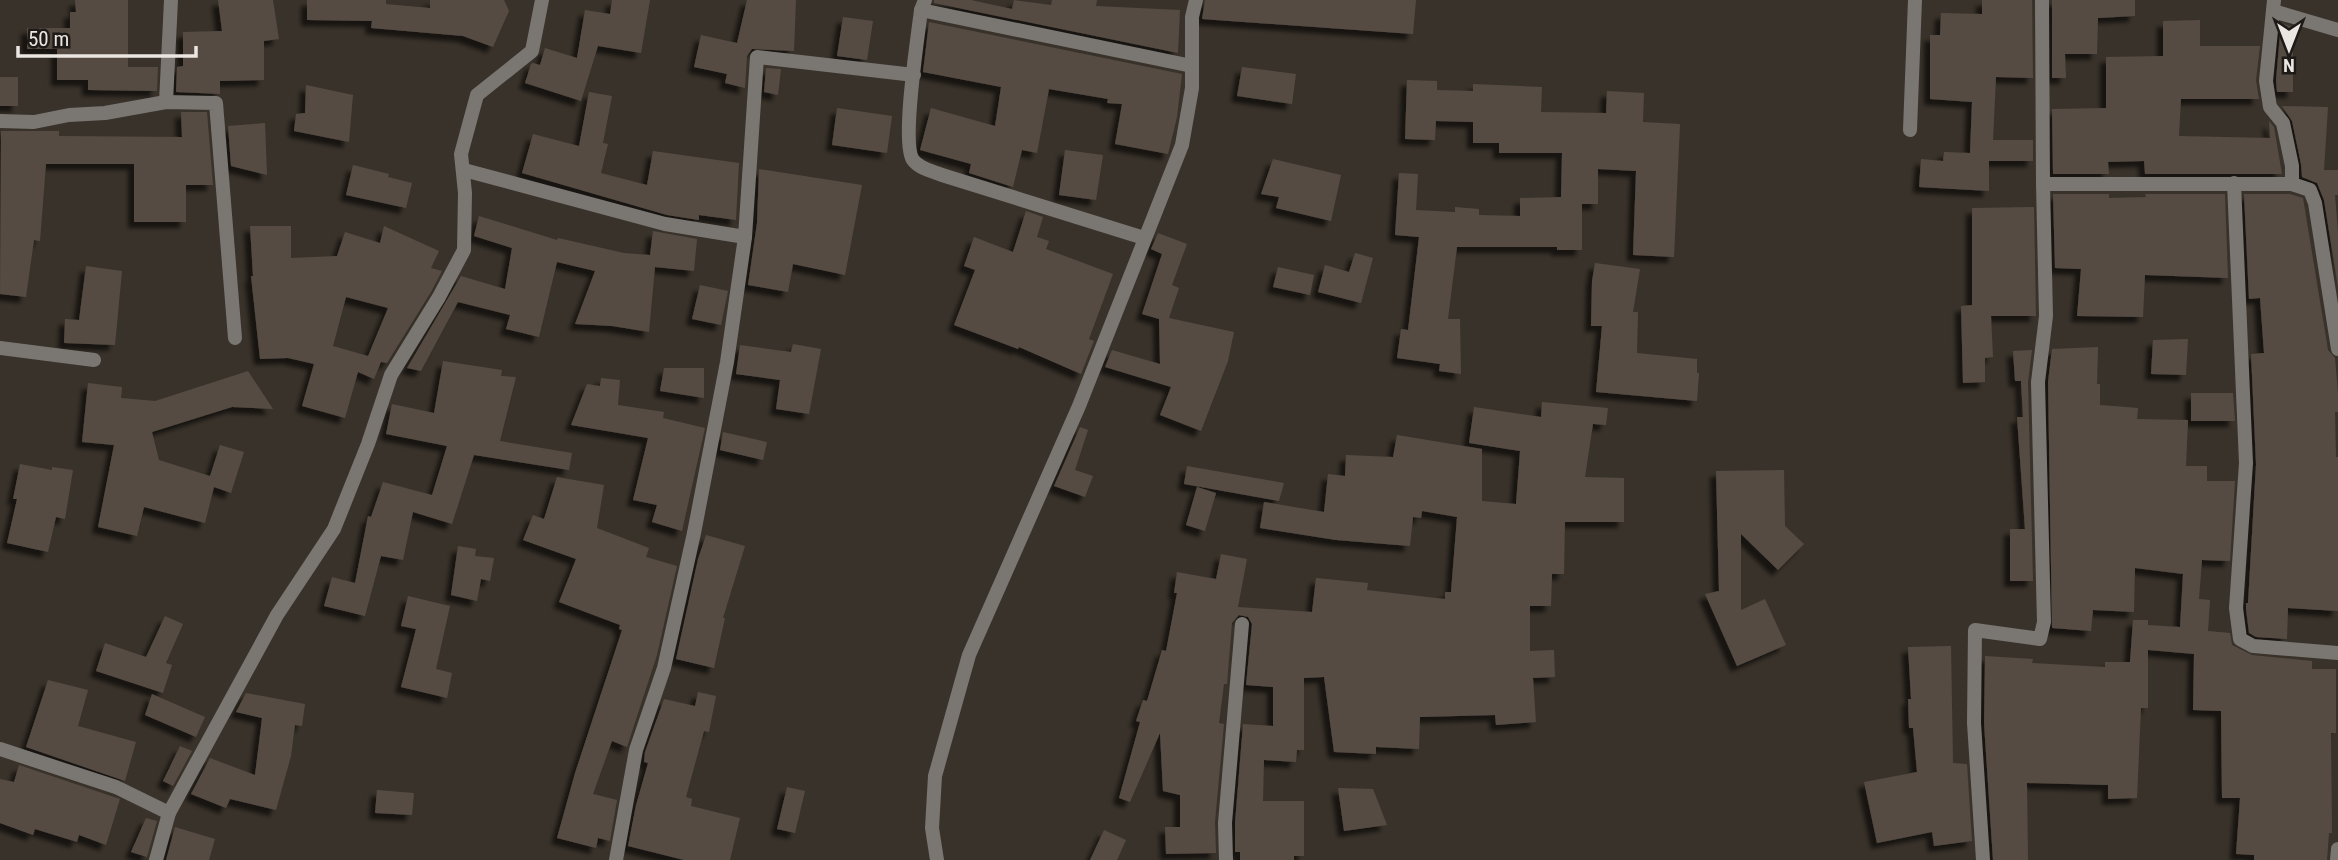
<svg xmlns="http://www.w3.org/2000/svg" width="2338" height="860" font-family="'Roboto Condensed',sans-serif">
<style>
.building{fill:#544c43;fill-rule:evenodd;filter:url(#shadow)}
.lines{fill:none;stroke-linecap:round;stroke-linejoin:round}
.minor{stroke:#7a7672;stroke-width:14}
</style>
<defs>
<filter id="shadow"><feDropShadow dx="-6" dy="6" stdDeviation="2" flood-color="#0009"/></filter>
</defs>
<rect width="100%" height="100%" fill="#39322a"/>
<g class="building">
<polygon points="75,0 128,0 128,67 158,67 157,91 88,90 88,80 57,80 57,49 27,49 27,28 70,28 70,12 76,12"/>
<polygon points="218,0 273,0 279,39 264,41 264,80 220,81 220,94 176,92 177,67 183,66 183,32 222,31"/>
<polygon points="307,0 386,0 386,4 430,8 430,0 504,0 509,11 493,47 463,36 371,28 372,21 307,20"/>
<polygon points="612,0 650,0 641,53 598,46 581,101 525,83 531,64 533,63 540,65 545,48 577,58 585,10 610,14"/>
<polygon points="747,0 796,0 794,51 752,49 747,56 745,88 725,83 727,74 694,67 701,35 737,43"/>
<polygon points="934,0 971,0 1012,9 1014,0 1051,5 1052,0 1097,0 1096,6 1180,10 1178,53 934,3"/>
<polygon points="1205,0 1416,0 1413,34 1202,19"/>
<polygon points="1982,0 2032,0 2033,78 1996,77 1993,140 2033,140 2033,161 1989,161 1989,191 1919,187 1921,159 1943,161 1944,152 1970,153 1972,102 1930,99 1930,35 1940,35 1941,13 1982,14"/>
<polygon points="2052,0 2135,0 2135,16 2098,18 2097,54 2065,54 2066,78 2052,78"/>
<polygon points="843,17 873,21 867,60 837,56"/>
<polygon points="2200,20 2200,46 2260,46 2256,80 2259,99 2181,99 2179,136 2270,138 2269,121 2274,127 2282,174 2145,174 2144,161 2108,162 2109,174 2053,174 2052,109 2106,108 2106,57 2163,56 2163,21"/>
<polygon points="929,22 1182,74 1177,117 1168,154 1115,144 1122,104 1107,103 1108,99 1049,89 1037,153 1022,150 1013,187 969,173 971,164 920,150 931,108 995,126 1001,87 923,72"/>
<polygon points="2281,23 2293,27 2293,92 2277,92 2276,80"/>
<polygon points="1242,67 1296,74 1292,104 1237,96"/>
<polygon points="766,68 781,69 778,95 764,92"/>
<rect x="0" y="77" width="18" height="29"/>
<polygon points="1407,80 1437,81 1437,90 1473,91 1473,84 1542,87 1541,112 1606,113 1607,91 1644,93 1643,122 1680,124 1674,257 1633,255 1636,171 1598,169 1598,204 1582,204 1582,250 1557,250 1557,247 1457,247 1448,319 1460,319 1461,374 1439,371 1440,364 1397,358 1401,329 1408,330 1419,237 1395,235 1399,173 1418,174 1416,210 1455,212 1455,207 1479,209 1479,215 1520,216 1520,198 1561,197 1562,153 1499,153 1499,143 1473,143 1473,122 1436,121 1435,140 1405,139"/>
<polygon points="306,85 353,95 349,142 294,131 296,114 305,113"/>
<polygon points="589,92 612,96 603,143 608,144 601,173 647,185 653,151 739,163 736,220 699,215 699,220 667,215 522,173 533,134 579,146"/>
<polygon points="2282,106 2328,107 2324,170 2338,170 2338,195 2335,195 2338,232 2338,287 2324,200 2317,183 2302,177 2301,164 2292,121"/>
<polygon points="837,108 892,116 887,153 832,145"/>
<polygon points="181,112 207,112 213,185 186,185 186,222 134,222 134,164 46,164 40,241 34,240 26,297 0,294 1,131 59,131 59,136 182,137"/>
<polygon points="265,123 267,175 231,166 228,126"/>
<polygon points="1065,150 1103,155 1096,200 1059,195"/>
<polygon points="1273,159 1341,175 1331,221 1276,208 1279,197 1261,194"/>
<polygon points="353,165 389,174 388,177 412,183 406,208 346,195"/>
<polygon points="759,169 862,185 845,275 793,264 788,292 748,285 757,223"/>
<polygon points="2053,194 2109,194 2109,198 2146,197 2145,194 2225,194 2228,278 2145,275 2143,317 2077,316 2081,269 2055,268"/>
<polygon points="2244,194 2290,194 2303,198 2328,350 2335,358 2338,393 2338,412 2335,412 2336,457 2338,457 2338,611 2288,608 2287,639 2256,637 2249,633 2246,609 2246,603 2248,603 2256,464 2251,354 2264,353 2260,298 2249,299"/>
<polygon points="2034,207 2036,316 1991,316 1993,357 1985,358 1985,382 1963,383 1961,306 1972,305 1972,208"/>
<polygon points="1026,211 1043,217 1037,237 1049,241 1046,249 1113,274 1089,339 1094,341 1081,374 1019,347 1018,349 954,325 975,270 964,266 974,237 1013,252"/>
<polygon points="479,216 557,240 558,238 624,253 650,255 653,231 697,239 694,271 655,267 649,332 612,326 575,324 595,271 557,262 539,337 506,329 510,315 458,302 421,371 407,368 461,276 505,289 512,248 474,236"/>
<path d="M250,226H291V258L337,256L345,232L380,243L384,226L439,251L431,268L442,271L431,292L387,363L381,362L374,379L358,372L345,418L302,406L314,364L288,358L260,359L251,276H253ZM346,297L388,308L368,356L333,346Z"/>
<polygon points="1158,233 1187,244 1172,285 1179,288 1169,318 1234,332 1228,361 1201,431 1160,415 1171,387 1105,367 1112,350 1160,364 1159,319 1142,314 1162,254 1151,249"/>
<polygon points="1355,253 1373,258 1361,303 1318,292 1325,265 1349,272"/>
<polygon points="1595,263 1640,269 1633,312 1638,312 1637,353 1697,359 1697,373 1699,373 1697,401 1596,392 1602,326 1591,326 1592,281"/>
<polygon points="86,266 122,271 115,345 64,343 65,319 79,320"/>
<polygon points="1278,267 1314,275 1310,295 1273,287"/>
<polygon points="700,285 728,291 721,325 692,319"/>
<polygon points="2188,339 2186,375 2151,374 2153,340"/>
<polygon points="793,344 821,349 809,414 776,409 780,380 736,374 740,345 791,352"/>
<polygon points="2098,347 2097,384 2100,384 2100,405 2138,408 2137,419 2188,420 2186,466 2207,466 2207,481 2235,481 2230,561 2202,560 2199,599 2210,600 2208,631 2230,633 2232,645 2252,655 2312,661 2312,669 2336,669 2336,733 2331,733 2332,833 2329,833 2327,860 2254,860 2254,855 2236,854 2240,798 2222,798 2221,711 2193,710 2194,654 2148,650 2148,708 2141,708 2137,798 2108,799 2108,785 2027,783 2028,860 1993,860 1984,723 1985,656 2033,659 2032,663 2105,667 2105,662 2130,662 2133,620 2148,620 2148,625 2180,627 2183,574 2135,568 2134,612 2093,610 2091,631 2052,628 2048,382 2052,349"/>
<polygon points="2032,350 2028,382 2033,581 2010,581 2010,529 2025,529 2017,417 2023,417 2021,381 2015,381 2013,351"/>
<polygon points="443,361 502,370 501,376 516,377 500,441 572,453 569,470 474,455 452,524 413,512 403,560 381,556 365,616 324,606 332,577 355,583 368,516 371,517 383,482 432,495 447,446 386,434 392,404 434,413"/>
<polygon points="664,368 704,368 704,398 660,391"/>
<polygon points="248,371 273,409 232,407 152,432 159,460 210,476 220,445 244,452 231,493 214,487 205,523 144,507 137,536 98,527 114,445 82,442 88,383 122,387 121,398 155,401"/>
<polygon points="601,378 620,380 618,405 664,412 663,418 705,428 682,531 652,522 657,505 633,500 648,438 571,425 587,384 600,386"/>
<polygon points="2191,393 2233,393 2235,421 2191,421"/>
<polygon points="1542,402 1608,408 1606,425 1593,424 1585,477 1624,478 1624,522 1565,522 1564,574 1552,574 1551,606 1530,606 1530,651 1554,650 1555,677 1533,678 1536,722 1496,725 1495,715 1420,717 1419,749 1376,747 1376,754 1334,752 1324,677 1304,678 1304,750 1297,750 1296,762 1264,760 1263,801 1304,801 1304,856 1294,856 1294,860 1240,860 1240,852 1235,852 1235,823 1243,724 1273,726 1273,687 1246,685 1252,624 1248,617 1239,615 1232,623 1227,684 1224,684 1219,723 1224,724 1215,822 1216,853 1166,854 1165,827 1180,827 1180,795 1163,791 1160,733 1130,802 1119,798 1140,722 1136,721 1143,700 1147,701 1162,650 1166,651 1177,593 1174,593 1177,572 1216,579 1221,554 1247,559 1238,607 1312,612 1316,578 1368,583 1367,590 1445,599 1445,592 1451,592 1457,517 1422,511 1421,518 1413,517 1410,546 1336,540 1260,528 1264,502 1324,512 1328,474 1345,476 1346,455 1393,457 1397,435 1482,449 1482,501 1516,504 1520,451 1469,443 1474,407 1541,417"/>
<polygon points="1080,427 1088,430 1075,470 1093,476 1085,497 1054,486"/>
<polygon points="723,432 767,442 763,460 720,450"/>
<polygon points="20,464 52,470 52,467 73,470 65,519 56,517 48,552 7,543 17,499 13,499"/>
<polygon points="1187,466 1284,483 1279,501 1184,484"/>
<polygon points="1784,470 1785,526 1804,544 1778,570 1741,534 1741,610 1765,599 1786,645 1737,666 1705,594 1719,591 1716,471"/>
<polygon points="557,477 604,485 597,528 649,548 646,557 677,566 657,655 627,747 612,741 593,794 617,800 610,841 598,838 596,848 557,838 575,773 622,630 619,629 620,625 559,602 576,559 523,540 533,515 544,519"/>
<polygon points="1197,487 1216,493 1205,531 1186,525"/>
<polygon points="706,535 745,546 723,618 725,618 714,668 676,659 698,559"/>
<polygon points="458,546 476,549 475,556 494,558 490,581 481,579 477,601 451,595"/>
<polygon points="408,596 450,606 436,669 452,673 447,698 401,687 416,629 401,626"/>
<polygon points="165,616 183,624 166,663 172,665 163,693 96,671 105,643 146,657"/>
<polygon points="1951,646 1953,763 1967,764 1972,841 1934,846 1932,832 1877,843 1864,782 1917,772 1913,728 1909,728 1908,699 1911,699 1908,647"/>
<polygon points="48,680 88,690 78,726 136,742 125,781 26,747"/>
<polygon points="698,692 716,696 709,732 704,731 686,797 692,799 691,806 740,818 730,860 684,860 628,846 636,805 648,763 644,762 645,752 664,699 695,706"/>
<polygon points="246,693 305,704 302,726 295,725 291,756 276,810 230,799 226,808 191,794 210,758 255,775 262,718 236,712"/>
<polygon points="152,694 205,717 196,737 145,715"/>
<polygon points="180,746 192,751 173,786 163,781"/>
<polygon points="19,765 120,799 106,845 79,835 77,842 35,829 33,835 0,823 0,779 14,782"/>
<polygon points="787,787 805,791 795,833 777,829"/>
<polygon points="1338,788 1373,789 1387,825 1344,831"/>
<polygon points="377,790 414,793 412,815 375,813"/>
<polygon points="146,818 157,821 147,857 131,852"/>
<polygon points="175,827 215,839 209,860 166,860"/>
<polygon points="1104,830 1126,840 1117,860 1090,860"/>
</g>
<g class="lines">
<g class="minor">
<path d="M925,0L921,10C918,36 901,143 913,160C920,169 932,171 942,175L1144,238"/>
<polyline points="2274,0 2266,81 2270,107 2283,123 2292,166 2292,184"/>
<polyline points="921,10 1192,66"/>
<polyline points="2273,11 2338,30"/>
<polyline points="166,102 171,0"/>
<polyline points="0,121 34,122 69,115 105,113 166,102 216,103 235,338"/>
<polyline points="1910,130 1915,0"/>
<polyline points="464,170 665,224 745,237"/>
<polyline points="2234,183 2246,463 2236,608 2240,639 2253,646 2338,653"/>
<polyline points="2043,184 2292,184 2310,190 2315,203 2338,349"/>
<polyline points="0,348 94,360"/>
<polyline points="0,749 116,787 169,813"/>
<polyline points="156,860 169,813 277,615 334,529 368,444 391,375 439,297 464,250 465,193 461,154 477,95 532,51 542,0"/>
<polyline points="616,860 636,750 664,668 694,533 727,362 745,237 757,57 914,75"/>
<polyline points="937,860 932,828 935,776 969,655 1079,406 1182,145 1192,88 1192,17 1196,0"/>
<polyline points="1226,860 1225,823 1242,624"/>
<polyline points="1983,860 1974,723 1975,630 2040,639 2044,622 2038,382 2046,316 2043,184 2042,0"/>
<polyline points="2337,860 2338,849"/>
</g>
</g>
<g transform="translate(2289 49) rotate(180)" stroke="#1e1a17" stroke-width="5" paint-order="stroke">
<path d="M0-5L12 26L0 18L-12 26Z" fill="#ebe6e1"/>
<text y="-10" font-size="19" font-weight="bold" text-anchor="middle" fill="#ebe6e1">N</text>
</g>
<path d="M18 46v10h178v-10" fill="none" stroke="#ebe6e1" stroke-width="3.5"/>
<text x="28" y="46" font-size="21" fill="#ebe6e1" stroke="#1e1a17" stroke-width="5" paint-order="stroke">50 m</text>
</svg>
